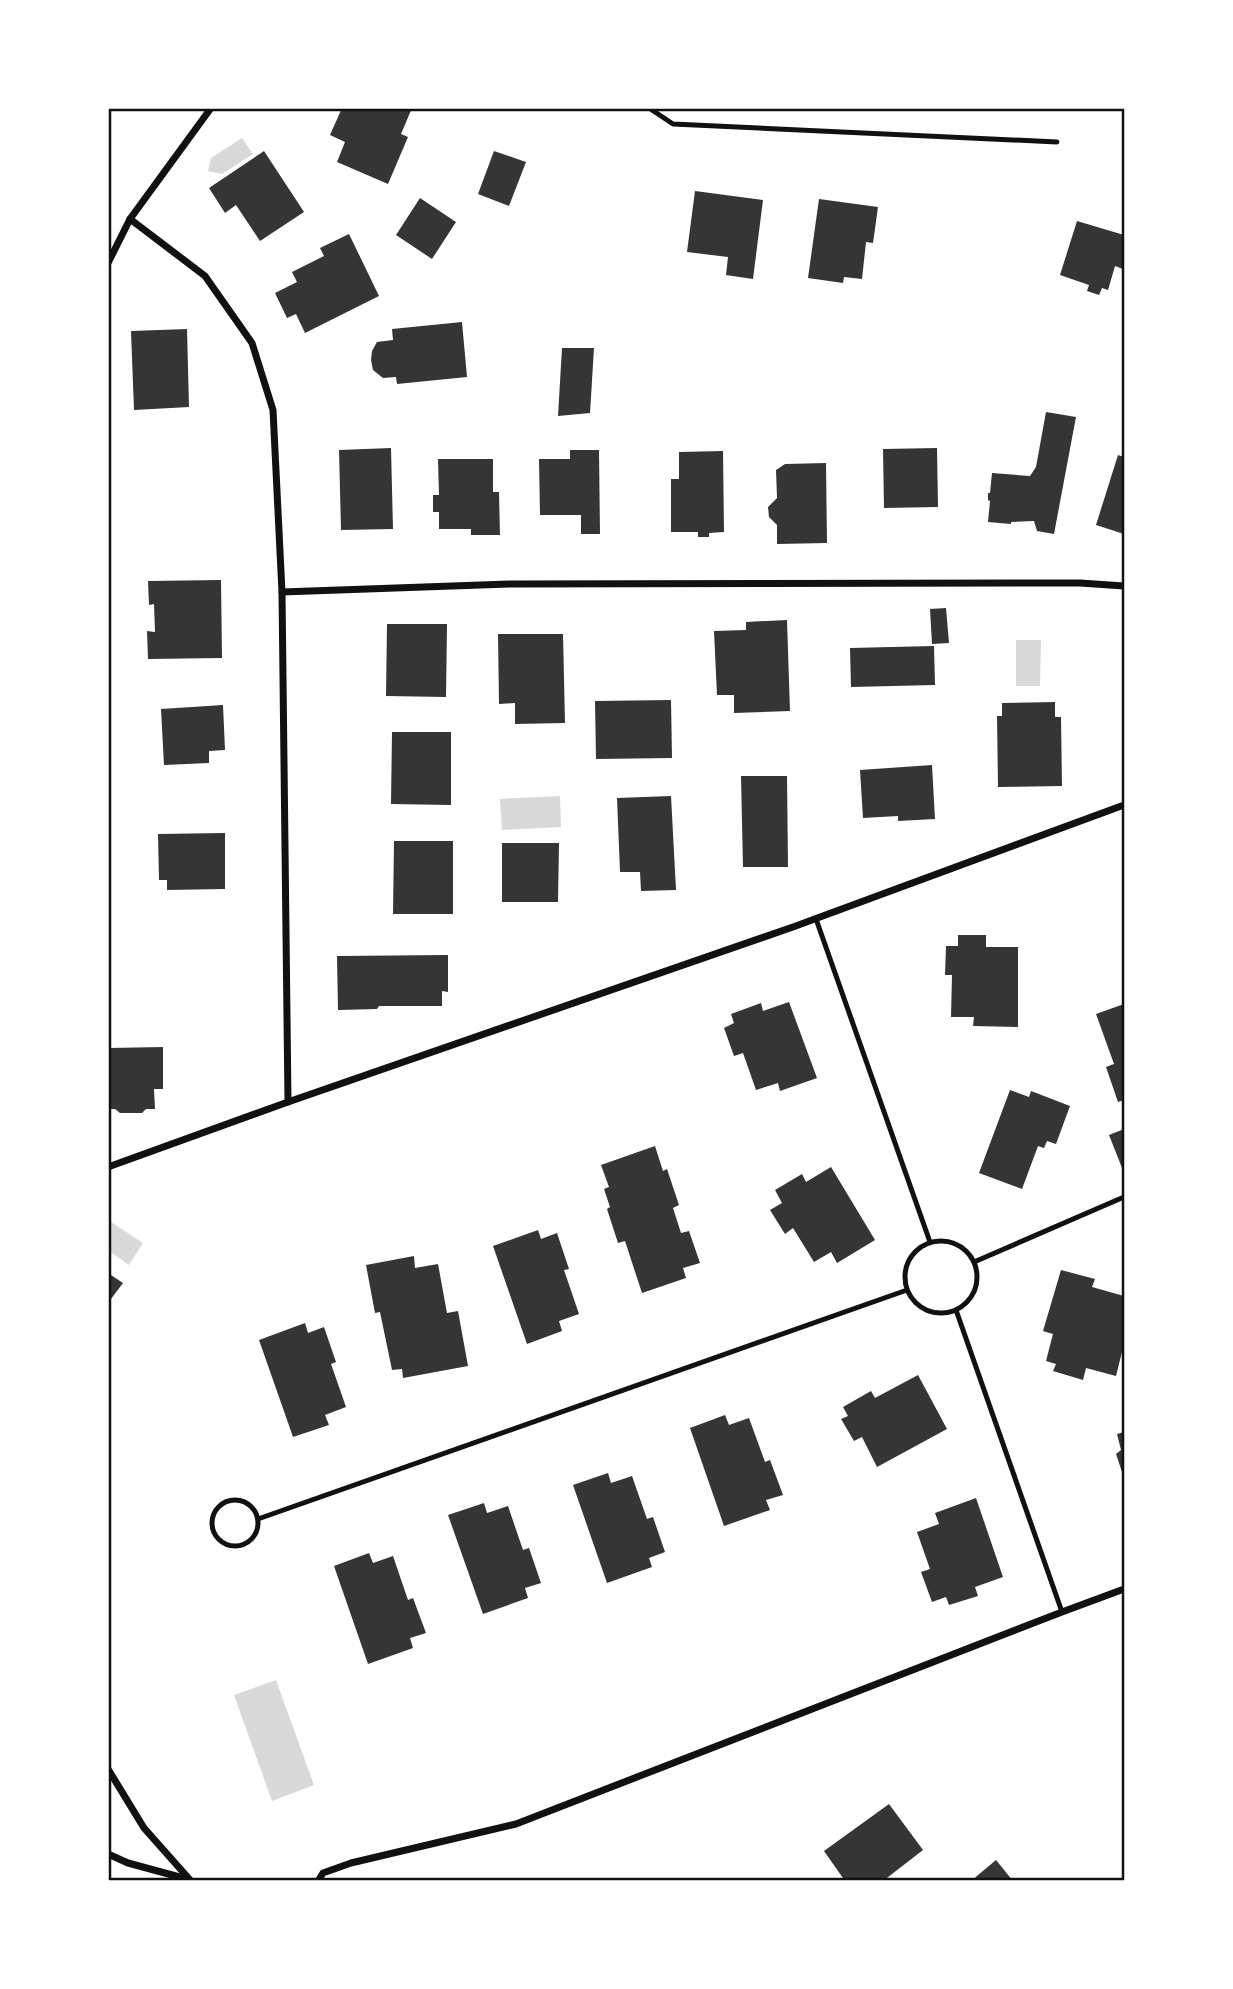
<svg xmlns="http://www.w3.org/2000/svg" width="1233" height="1989" font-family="Arial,sans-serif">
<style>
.water{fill:#d9d9d9}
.building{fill:#353535}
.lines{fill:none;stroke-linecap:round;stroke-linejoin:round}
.service{stroke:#111;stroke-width:5}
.minor{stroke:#111;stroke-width:7}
.neatline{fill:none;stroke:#111;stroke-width:2.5}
</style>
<rect width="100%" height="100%" fill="#fff"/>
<g class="water">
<polygon points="242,138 253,154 222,174 208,171 211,158"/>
<polygon points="1016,640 1041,640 1040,686 1016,686"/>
<polygon points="560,796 561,827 502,830 500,799"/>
<polygon points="108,1220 143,1243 129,1265 109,1251"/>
<polygon points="276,1680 314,1785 272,1801 234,1695"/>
</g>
<g class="building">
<polygon points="342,108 412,108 401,134 408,137 388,184 337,162 345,142 330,135"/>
<polygon points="264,151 304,212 260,241 236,205 225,213 209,188"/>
<polygon points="494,151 526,162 509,206 478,194"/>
<polygon points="695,191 763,200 753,279 726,275 728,257 687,252"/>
<polygon points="420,198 456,222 432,259 396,235"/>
<polygon points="819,199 878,207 873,243 866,242 862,279 844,277 843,283 808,278"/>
<polygon points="1077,221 1124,235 1123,269 1115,266 1108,290 1102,288 1099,295 1087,291 1089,285 1060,275"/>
<polygon points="349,234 379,296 305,333 296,314 287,318 275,293 297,282 292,272 324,256 320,248"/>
<polygon points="462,322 467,377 397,384 396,377 383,378 373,370 371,360 372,351 377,342 393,340 392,329"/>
<polygon points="187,329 189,407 134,410 131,331"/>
<polygon points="562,348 594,348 590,413 558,416"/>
<polygon points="1046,412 1076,417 1054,534 1037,531 1034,521 1011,522 1011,524 988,522 990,501 988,500 988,493 990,493 992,473 1030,476 1036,467"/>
<polygon points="391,448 393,529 341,530 339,450"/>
<polygon points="937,448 938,507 884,508 883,449"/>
<polygon points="570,450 599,450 600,534 581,534 581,515 540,515 539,459 570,459"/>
<polygon points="723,451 724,532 709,533 709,537 698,537 698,532 671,532 671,479 679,479 679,452"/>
<polygon points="1118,455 1124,457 1124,534 1096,525"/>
<polygon points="438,459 493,459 493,492 499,492 500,535 471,535 471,529 439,529 439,512 433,512 433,495 439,495"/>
<polygon points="826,463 827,543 777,544 777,525 769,517 768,507 777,498 776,470 785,464"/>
<polygon points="221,580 222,658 148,659 147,631 155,632 154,604 149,605 148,581"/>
<polygon points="946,608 949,643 932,644 930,609"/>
<polygon points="787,620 790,711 734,713 734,695 717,695 714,631 746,630 746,622"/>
<polygon points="387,624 447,624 446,697 386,696"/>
<polygon points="498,634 563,634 565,723 515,724 515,703 499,704"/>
<polygon points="934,646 935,685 851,687 850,648"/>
<polygon points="671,700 672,758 596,759 595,701"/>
<polygon points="1055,702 1055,717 1061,717 1062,786 998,787 997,716 1002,716 1002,703"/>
<polygon points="223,705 225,750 209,751 209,763 164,765 161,709"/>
<polygon points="392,732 451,732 451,805 391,804"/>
<polygon points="932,765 935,819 898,821 898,816 863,818 860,770"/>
<polygon points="741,776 787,776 788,867 743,867"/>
<polygon points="671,796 676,890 641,891 640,872 620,872 617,798"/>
<polygon points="225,833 225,889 167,890 167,880 159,880 158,834"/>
<polygon points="394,841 453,841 453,914 393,914"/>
<polygon points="502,843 559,843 558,902 502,902"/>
<polygon points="958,935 986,935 986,947 1018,947 1018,1027 973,1026 974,1017 951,1017 952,975 945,975 946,946 958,946"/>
<polygon points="448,955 448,992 442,991 442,1006 379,1006 377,1009 338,1010 337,956"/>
<polygon points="789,1002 817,1078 780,1091 778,1083 756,1090 743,1053 734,1056 724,1028 734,1023 731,1014 761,1003 763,1011"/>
<polygon points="1124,1004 1124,1100 1118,1102 1106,1067 1114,1064 1096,1014"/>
<polygon points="163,1047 163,1089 154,1089 155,1109 146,1109 142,1113 120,1113 115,1109 108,1109 108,1048"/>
<polygon points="1010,1090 1029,1097 1031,1091 1070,1106 1056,1144 1047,1141 1044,1148 1038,1146 1022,1189 979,1173"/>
<polygon points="1124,1129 1124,1167 1122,1168 1109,1135"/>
<polygon points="655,1146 663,1171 667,1169 679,1205 673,1208 681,1233 689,1231 700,1263 683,1268 686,1278 642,1293 625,1241 618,1243 607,1209 610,1207 604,1189 609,1187 601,1165"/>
<polygon points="831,1167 875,1240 837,1263 831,1252 814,1262 793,1228 785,1234 770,1210 782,1203 775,1190 802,1174 806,1182"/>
<polygon points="538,1230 541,1239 557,1233 569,1269 564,1270 579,1314 559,1321 562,1331 527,1344 493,1246"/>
<polygon points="414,1256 415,1268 438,1264 447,1313 458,1311 468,1366 403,1378 402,1369 392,1370 380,1312 375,1313 366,1265"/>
<polygon points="1061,1270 1095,1279 1092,1287 1124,1296 1124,1344 1116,1376 1086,1368 1083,1380 1053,1371 1056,1364 1046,1361 1053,1334 1043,1331"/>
<polygon points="108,1273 123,1283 108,1303"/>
<polygon points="305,1323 308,1333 324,1327 336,1362 331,1364 346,1407 325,1415 329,1425 293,1437 259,1340"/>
<polygon points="918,1375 947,1429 877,1467 862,1437 854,1441 841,1419 848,1416 843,1407 871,1391 875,1398"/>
<polygon points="725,1415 729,1425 749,1418 765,1462 770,1460 783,1495 766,1500 770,1510 724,1526 690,1428"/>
<polygon points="1124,1432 1124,1478 1116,1454 1121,1450 1117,1434"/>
<polygon points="608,1473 611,1483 632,1476 647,1519 653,1517 665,1552 649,1558 652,1567 607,1583 573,1485"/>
<polygon points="976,1498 1003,1577 975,1587 978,1596 949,1605 946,1597 932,1602 921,1572 930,1569 917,1532 939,1524 935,1513"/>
<polygon points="484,1503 487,1513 508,1506 523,1550 529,1548 541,1583 525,1588 528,1598 483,1614 448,1515"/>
<polygon points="369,1553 373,1563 393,1556 408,1600 413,1598 426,1633 410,1638 413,1648 368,1664 334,1566"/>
<polygon points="889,1804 923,1850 883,1881 845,1881 824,1851"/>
<polygon points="996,1860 1013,1881 971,1881"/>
</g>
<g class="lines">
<g class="service">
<polyline points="649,108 673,124 1057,142"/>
<polyline points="816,919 930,1242"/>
<circle cx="941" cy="1277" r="36"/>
<polyline points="974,1262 1124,1197"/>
<polyline points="956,1310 1062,1612"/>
<circle cx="235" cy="1523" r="23"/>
<polyline points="258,1519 907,1290"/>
</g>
<g class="minor">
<polyline points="130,219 205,276 252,343 273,410 282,592 288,1102"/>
<polyline points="108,263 130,219 211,108"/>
<polyline points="282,592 509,584 1080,583 1124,586"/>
<polyline points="108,1167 288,1102 793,927 1124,805"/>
<polyline points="108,1769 144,1828 191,1881"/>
<polyline points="108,1854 128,1863 187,1879"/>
<polyline points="318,1881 323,1873 351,1863 516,1824 1062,1612 1124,1589"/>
</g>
</g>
<rect width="1233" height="1989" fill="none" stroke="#ffffff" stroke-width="220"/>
<rect x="110" y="110" width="1013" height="1769" class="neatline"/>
</svg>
